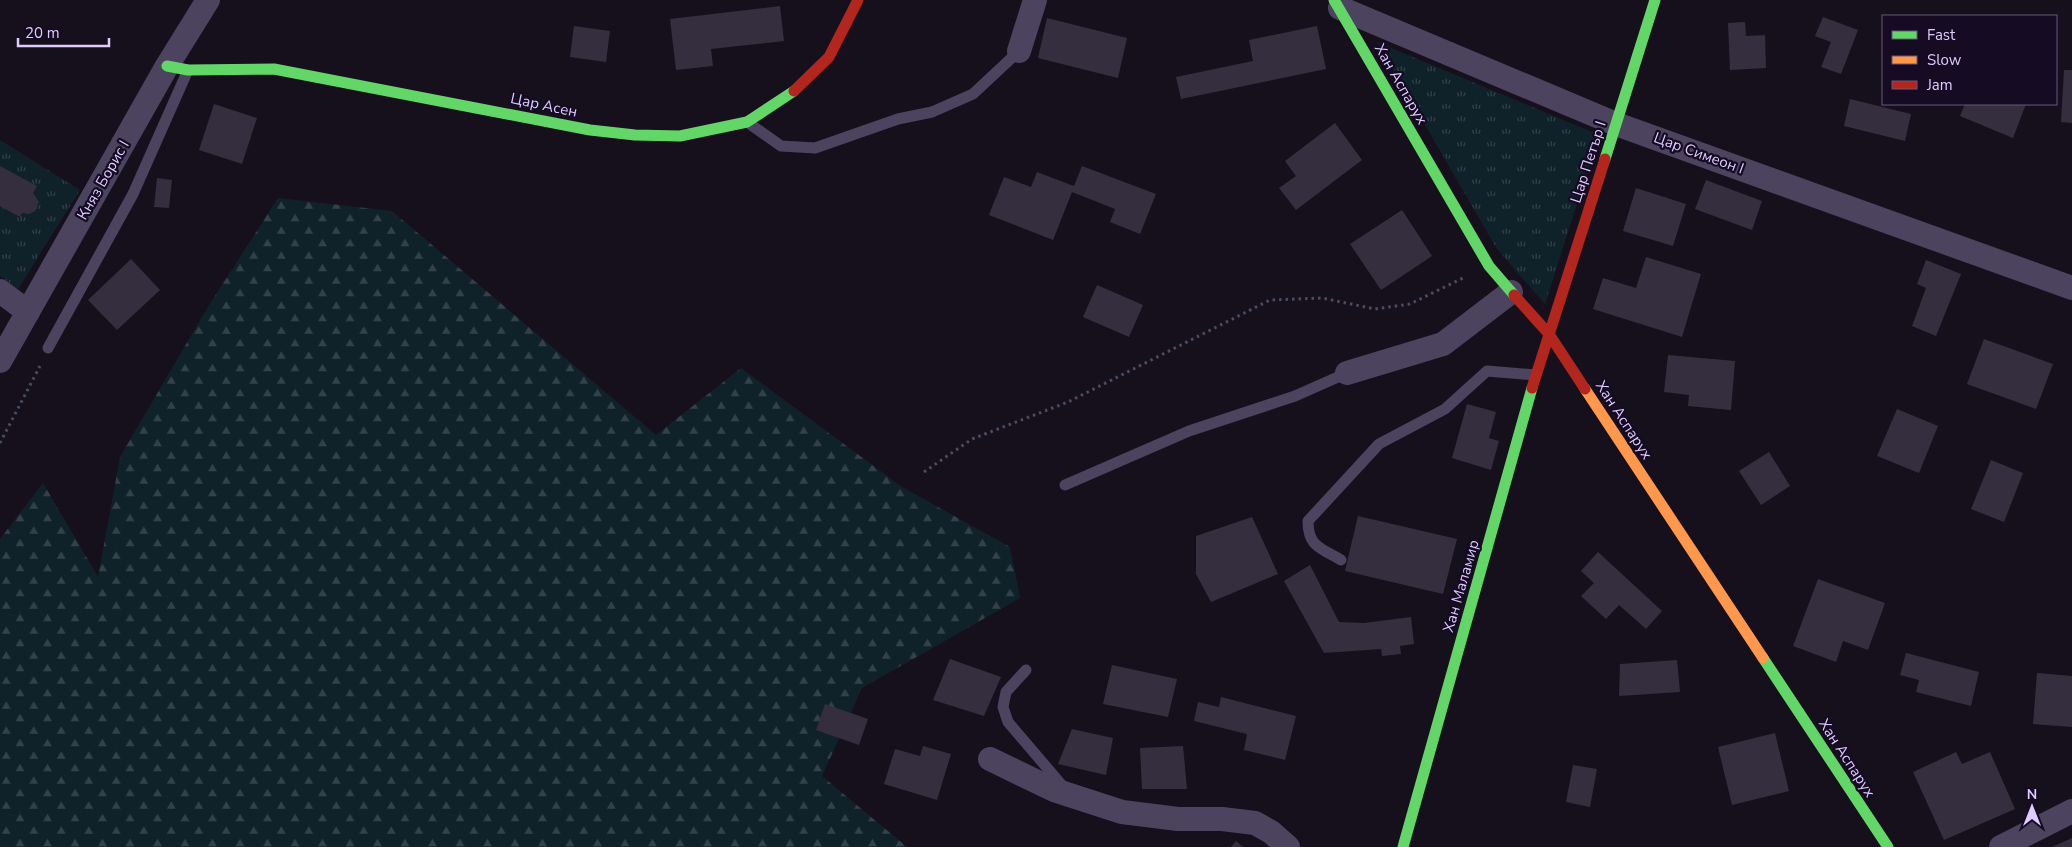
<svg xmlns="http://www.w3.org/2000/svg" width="2072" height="847" font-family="'Nunito Sans',sans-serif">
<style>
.forest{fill:url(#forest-firs)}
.park{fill:url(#park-tufts)}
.building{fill:#352e3f}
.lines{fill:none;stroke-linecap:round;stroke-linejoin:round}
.path{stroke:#474e61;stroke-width:3;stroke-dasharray:2.5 4;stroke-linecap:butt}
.lane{stroke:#4c445e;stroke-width:11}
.street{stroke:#4c445e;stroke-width:24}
.fast{stroke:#63d668;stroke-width:11}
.slow{stroke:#ff974d;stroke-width:11}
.jam{stroke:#b3261e;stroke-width:11}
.labels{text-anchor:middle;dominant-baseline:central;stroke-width:4.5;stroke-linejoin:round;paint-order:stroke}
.street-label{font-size:15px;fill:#dfccff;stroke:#150b22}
</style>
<defs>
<pattern id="forest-firs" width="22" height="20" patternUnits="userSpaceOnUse" patternTransform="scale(1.25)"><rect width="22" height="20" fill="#0f222a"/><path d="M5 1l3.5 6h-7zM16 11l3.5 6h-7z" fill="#32414a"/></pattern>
<pattern id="park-tufts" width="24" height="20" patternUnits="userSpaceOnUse" patternTransform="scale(1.25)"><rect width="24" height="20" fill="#0f222a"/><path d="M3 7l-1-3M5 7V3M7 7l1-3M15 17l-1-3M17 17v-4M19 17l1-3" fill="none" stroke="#32414a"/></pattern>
</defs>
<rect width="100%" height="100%" fill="#16101d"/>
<polygon class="forest" points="278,198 392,211 656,435 741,368 902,487 1010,547 1020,598 862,688 822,776 907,847 0,847 0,539 43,483 98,577 120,457 206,310"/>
<g class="park">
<polygon points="1377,42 1599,135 1545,304 1497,249"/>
<polygon points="0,140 80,190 18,289 0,276"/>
</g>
<g class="building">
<polygon points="780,6 784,41 711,49 713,66 676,70 670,19"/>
<polygon points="1823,17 1858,30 1841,74 1821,67 1831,42 1815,36"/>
<polygon points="1047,18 1127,38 1118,78 1038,58"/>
<polygon points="1745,22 1746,36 1765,35 1766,68 1730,70 1728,23"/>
<polygon points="574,26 610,31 606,62 570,57"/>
<polygon points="1317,26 1326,69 1181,99 1176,77 1253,61 1249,40"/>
<polygon points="2064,70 2072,70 2072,123 2061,122"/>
<polygon points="1850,99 1911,114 1905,141 1844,126"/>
<polygon points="214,104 257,118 242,164 199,150"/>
<polygon points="1965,104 2026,104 2013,138 1960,116"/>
<polygon points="1335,123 1362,160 1296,210 1279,188 1296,176 1285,161"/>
<polygon points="0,166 37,186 33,193 39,202 35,211 29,214 22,213 20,217 0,206"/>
<polygon points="1082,166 1156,194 1140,234 1110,222 1115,209 1072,192 1053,240 989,215 1004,177 1031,187 1037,172 1074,186"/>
<polygon points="157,178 172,180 169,208 154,207"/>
<polygon points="1706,180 1762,201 1752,230 1695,209"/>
<polygon points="1636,188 1686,204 1673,246 1623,231"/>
<polygon points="1402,210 1432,256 1381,290 1350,244"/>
<polygon points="1646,257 1701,274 1682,337 1593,309 1603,278 1636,288"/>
<polygon points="131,259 160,290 117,330 88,300"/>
<polygon points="1926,260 1961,274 1936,336 1912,326 1926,288 1917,284"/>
<polygon points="1097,285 1143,305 1129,337 1083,317"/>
<polygon points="1984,339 2053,364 2036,409 1967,384"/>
<polygon points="1668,355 1735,361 1731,410 1688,406 1689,395 1664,392"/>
<polygon points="1467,404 1496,412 1489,438 1499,441 1491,470 1452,458"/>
<polygon points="1897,409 1938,426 1919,473 1877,456"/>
<polygon points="1769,452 1790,486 1761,505 1739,471"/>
<polygon points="1991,460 2023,473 2004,522 1971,509"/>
<polygon points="1358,516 1457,539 1443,594 1345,571"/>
<polygon points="1252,517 1278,574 1211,602 1196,574 1196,536"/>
<polygon points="1598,552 1662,611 1646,629 1619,605 1606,619 1581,596 1594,583 1581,571"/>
<polygon points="1310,565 1339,622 1364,623 1411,617 1414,644 1400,646 1401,654 1382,656 1381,649 1324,653 1284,581"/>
<polygon points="1818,579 1885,603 1868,650 1843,641 1836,662 1793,646"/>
<polygon points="1906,653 1979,672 1971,706 1916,692 1919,680 1900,675"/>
<polygon points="950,659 1001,677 984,716 933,700"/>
<polygon points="1677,660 1680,692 1619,696 1620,664"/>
<polygon points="1112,665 1177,679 1168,717 1103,704"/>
<polygon points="2037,673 2072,676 2072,727 2033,724"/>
<polygon points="1221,697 1296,716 1285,760 1244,750 1247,734 1194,721 1198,702 1219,707"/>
<polygon points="825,704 868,719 859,745 816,730"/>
<polygon points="1072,729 1113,738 1106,775 1058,764"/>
<polygon points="1775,733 1789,791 1732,805 1718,747"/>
<polygon points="923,746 951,754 937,800 884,784 895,749 920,756"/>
<polygon points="1183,746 1187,789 1142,789 1140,748"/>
<polygon points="1956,752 1962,764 1990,752 2015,809 1944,840 1913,772"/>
<polygon points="1573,765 1597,769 1590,807 1566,802"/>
<polygon points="2072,838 2072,847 2052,847"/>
<polygon points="1236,841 1243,847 1231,847"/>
</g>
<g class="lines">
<g class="path">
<polyline points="0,443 40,366"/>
<polyline points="924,472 972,439 1068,402 1270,300 1322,298 1375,309 1410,304 1463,278"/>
</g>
<g class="lane">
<polyline points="747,122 781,146 815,148 898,119 932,112 973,94 1019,51"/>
<polyline points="48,348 133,194 188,70"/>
<polyline points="1065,485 1189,431 1295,396 1347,373"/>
<path d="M1341,560C1321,548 1308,547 1308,521L1379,444L1445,409L1487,371L1536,375"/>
<polyline points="1026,670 1006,692 1003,707 1008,722 1066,790"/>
</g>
<g class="street">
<polyline points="1340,8 1616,124 2072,288"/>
<polyline points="1019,51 1035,0"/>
<polyline points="0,291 28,312"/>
<polyline points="0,361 167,66 208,0"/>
<polyline points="1347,373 1443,344 1511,292"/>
<polyline points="990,759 1054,790 1122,812 1178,819 1222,819 1255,823 1271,832 1288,847"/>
<polyline points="2001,847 2072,811"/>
</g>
<g class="fast">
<polyline points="1334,0 1489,266 1514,295"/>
<polyline points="167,66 188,70 274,69 590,130 635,135 680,136 747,122 794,91"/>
<polyline points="1605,159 1655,0"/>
<polyline points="1763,658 1888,847"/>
<polyline points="1403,847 1532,388"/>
</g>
<polyline class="slow" points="1585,389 1763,658"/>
<g class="jam">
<polyline points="794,91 829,57 858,0"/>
<polyline points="1514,295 1549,334 1585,389"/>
<polyline points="1532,388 1605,159"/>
</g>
</g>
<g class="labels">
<g class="street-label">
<text transform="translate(1401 84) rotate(60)">Хан Аспарух</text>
<text transform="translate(544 105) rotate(12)">Цар Асен</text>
<text transform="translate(1699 153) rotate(20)">Цар Симеон I</text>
<text transform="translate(1588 162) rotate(-72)">Цар Петър I</text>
<text transform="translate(103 180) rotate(-60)">Княз Борис I</text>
<text transform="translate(1624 420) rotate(57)">Хан Аспарух</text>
<text transform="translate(1461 586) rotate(-74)">Хан Маламир</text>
<text transform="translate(1847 758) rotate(57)">Хан Аспарух</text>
</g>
</g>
<rect x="1882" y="15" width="175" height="90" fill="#150b22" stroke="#66587a"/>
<rect x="1892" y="31" width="25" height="8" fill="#63d668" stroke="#66587a"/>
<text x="1927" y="40" font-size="15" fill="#dfccff">Fast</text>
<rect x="1892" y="56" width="25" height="8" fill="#ff974d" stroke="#66587a"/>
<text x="1927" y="65" font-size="15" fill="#dfccff">Slow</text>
<rect x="1892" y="81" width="25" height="8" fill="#b3261e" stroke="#66587a"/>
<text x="1927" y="90" font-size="15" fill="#dfccff">Jam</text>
<g transform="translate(2032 807)" stroke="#150b22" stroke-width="4" paint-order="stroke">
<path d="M0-4L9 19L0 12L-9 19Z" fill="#dfccff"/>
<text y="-8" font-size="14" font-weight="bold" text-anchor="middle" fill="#dfccff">N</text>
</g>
<path d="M18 38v8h91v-8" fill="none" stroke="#dfccff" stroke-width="2.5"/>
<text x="25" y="38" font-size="15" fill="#dfccff" stroke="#150b22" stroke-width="4" paint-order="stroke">20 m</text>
</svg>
